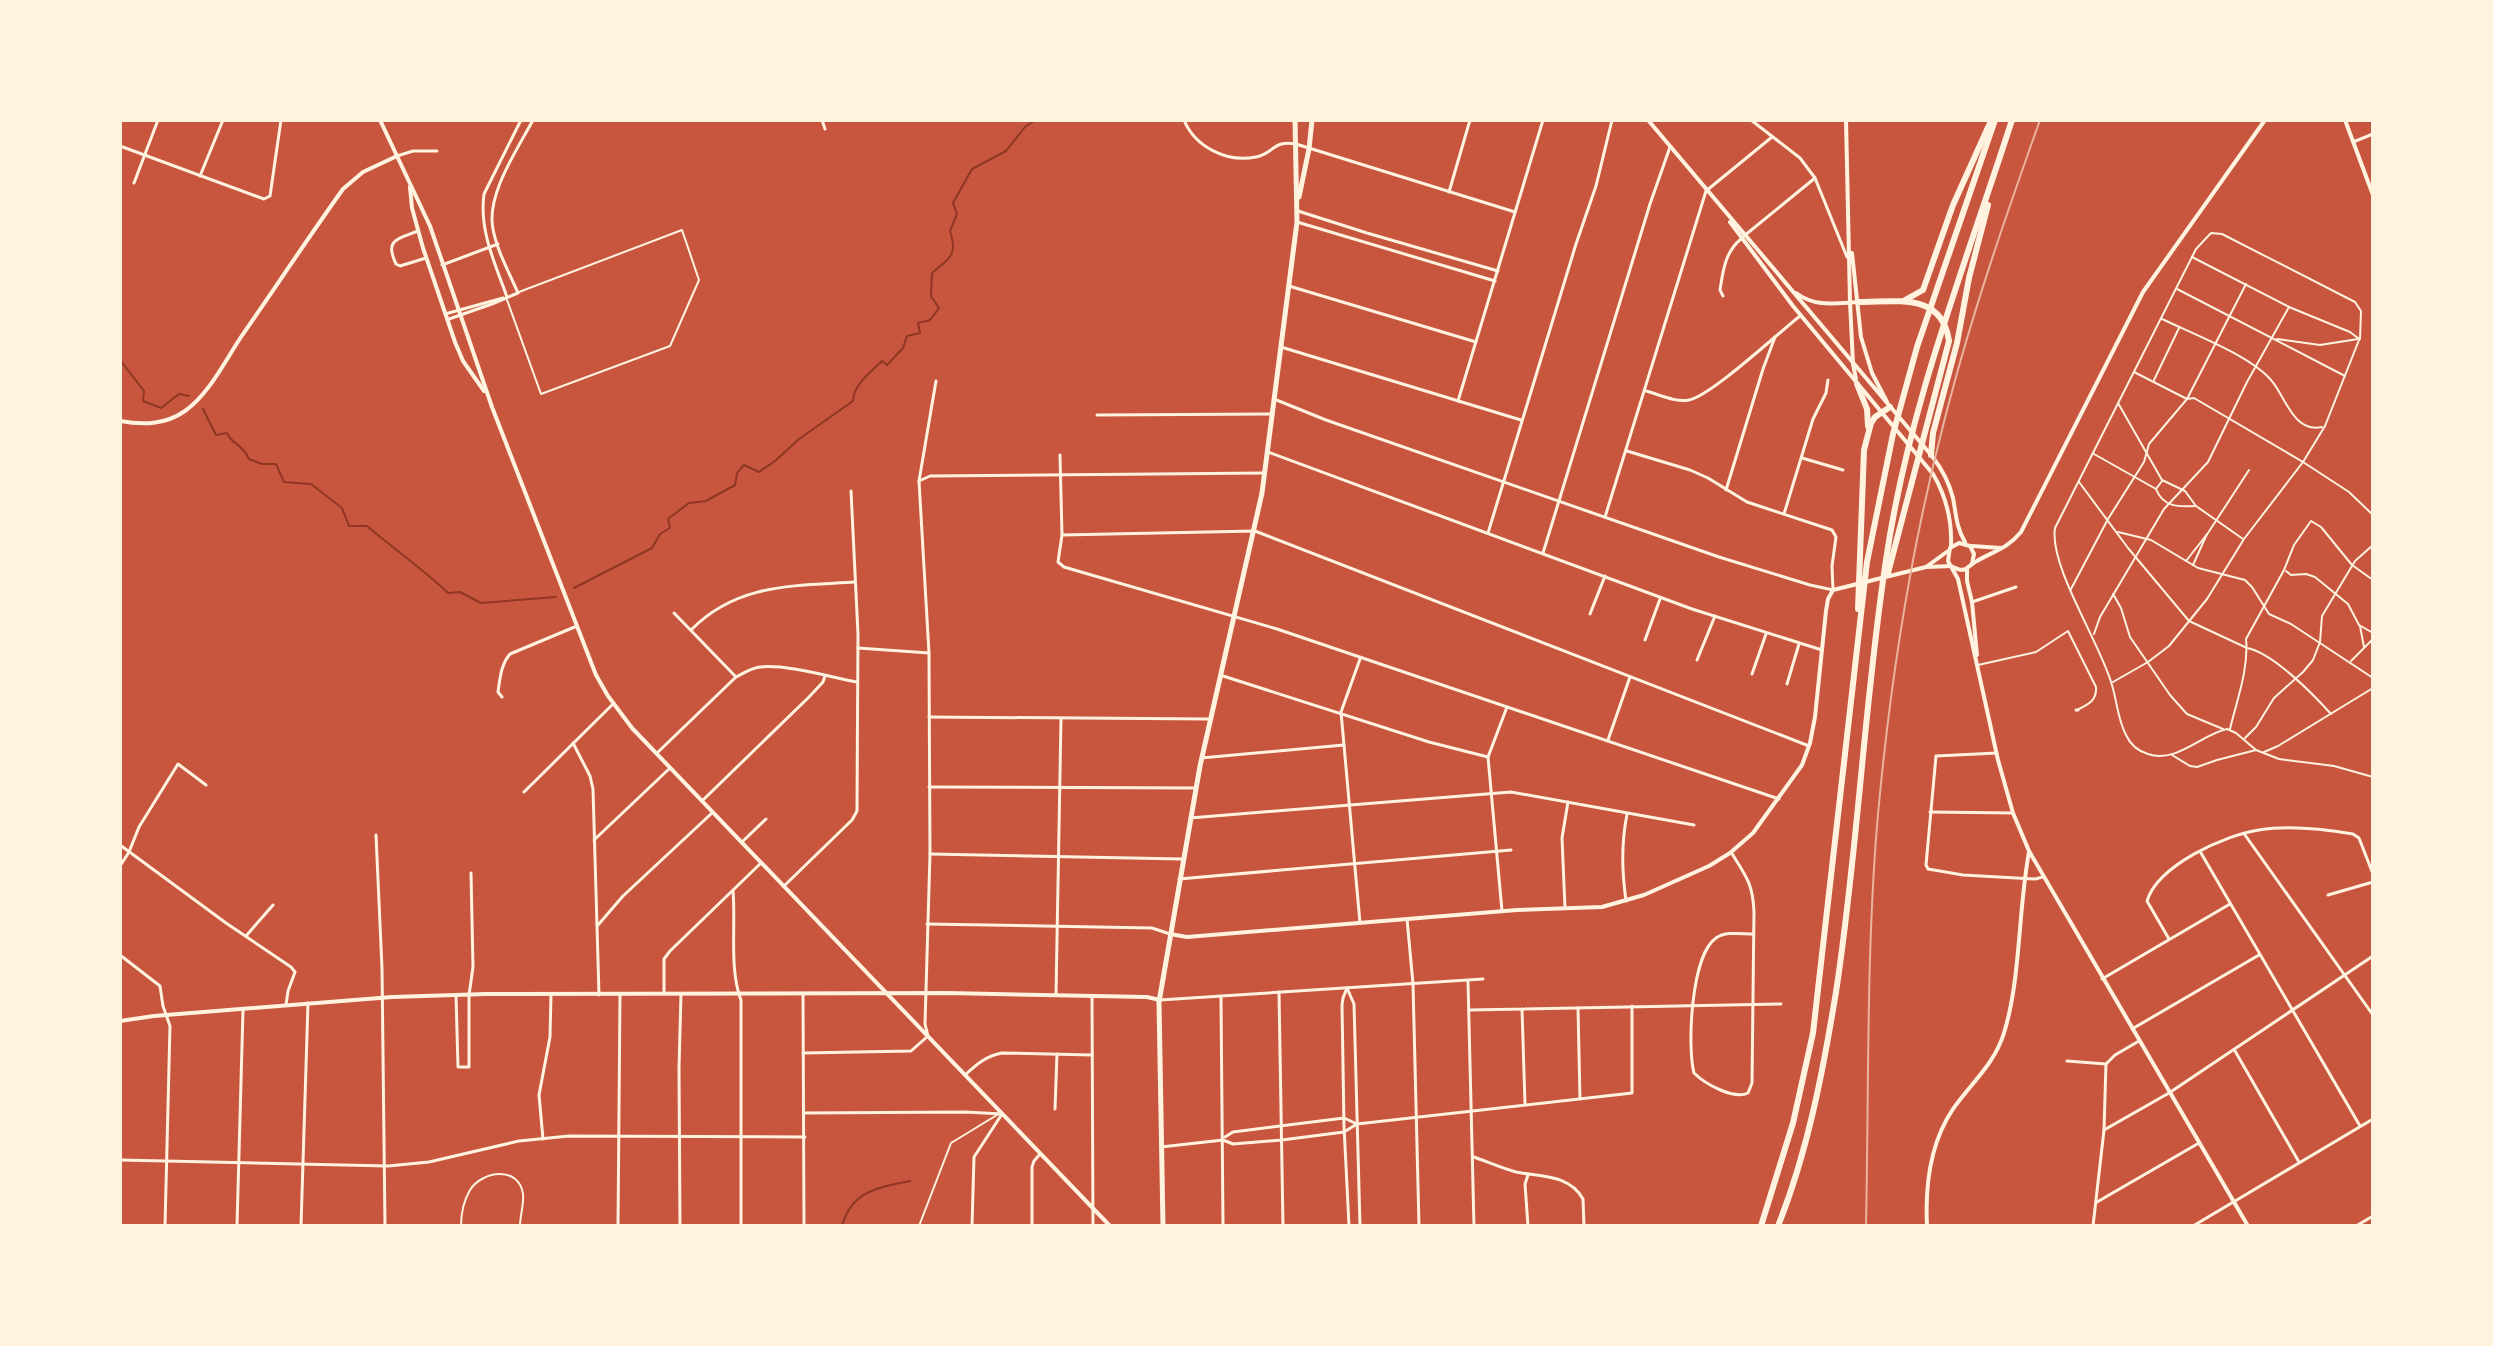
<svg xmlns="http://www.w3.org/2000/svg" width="2493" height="1346" font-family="Jost,sans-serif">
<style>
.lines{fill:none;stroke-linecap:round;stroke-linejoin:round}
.stream{stroke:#8f3625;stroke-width:2}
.service{stroke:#fff3e0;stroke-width:2}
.minor{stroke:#fff3e0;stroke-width:3}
.tertiary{stroke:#fff3e0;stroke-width:4}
.secondary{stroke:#fff3e0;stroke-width:4}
.primary{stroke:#fff3e0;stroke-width:5}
.motorway{stroke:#fff3e0;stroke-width:6}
.rail{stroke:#e9b49f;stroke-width:2}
</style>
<rect width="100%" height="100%" fill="#c8553d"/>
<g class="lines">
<g class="stream">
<polyline points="120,360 144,391 143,401 161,408 179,394 189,396"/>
<path d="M203,409L216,435L227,433C232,445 242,443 249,459L262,464H276L284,482L311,484L342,508L349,526H367C394,549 423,569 448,593L460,592L481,603L556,597"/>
<path d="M574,588L652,548L660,534L670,528L668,519L689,503L706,501L735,485L737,473L744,465L759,472L775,461L799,439L853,401C853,385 871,372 882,361L887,365L903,348L907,336L920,333L918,323L930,320L939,308L931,296L932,273C950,258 958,255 950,231L957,214L953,203L972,169L1006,151L1025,127L1035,120"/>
<polyline points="491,1226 491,1225"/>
<path d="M842,1226C852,1190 878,1188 910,1181"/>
</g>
<g class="service">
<polyline points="2192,257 2289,307 2350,332 2358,338"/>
<polyline points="2177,289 2345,376"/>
<polyline points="507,300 541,394 670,346 699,280 682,230 519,292"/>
<path d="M2162,319C2193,334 2249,355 2271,380C2286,397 2293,433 2322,427"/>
<polyline points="2277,339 2320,345 2358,339"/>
<polyline points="2134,372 2187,399 2194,398 2303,462 2349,492 2373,515"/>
<polyline points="2154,380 2179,328"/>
<polyline points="2118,403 2162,480 2185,491 2196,506 2243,539"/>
<polyline points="2094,454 2156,489"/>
<path d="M2162,481L2156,489C2163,507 2178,507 2195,506"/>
<path d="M2079,482L2128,548L2189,621L2247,648C2273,653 2313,694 2331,714"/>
<polyline points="2118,532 2151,540 2198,568 2245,580 2252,587 2269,614 2291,624 2373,678"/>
<polyline points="2186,561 2208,533 2249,470"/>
<polyline points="2193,565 2207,534"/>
<polyline points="2286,571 2291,575 2306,574 2315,577 2348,604 2359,625 2373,633"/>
<polyline points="2071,589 2108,519 2144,462 2149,444 2187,399 2246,284"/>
<polyline points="2113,594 2121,608 2130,637 2170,695 2187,714 2223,729"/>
<polyline points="2360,626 2364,647"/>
<polyline points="2094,634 2100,617 2164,509 2208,462 2247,382 2289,307"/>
<polyline points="2351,661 2373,639"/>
<path d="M1978,665L2036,652L2068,631L2096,687C2097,700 2089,704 2079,709"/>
<polyline points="2113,682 2148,662 2169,646 2207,599 2244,539 2303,462 2325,426 2359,340"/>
<path d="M2230,729C2237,700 2249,668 2246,639L2284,570L2294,545L2311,521L2321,527L2352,565L2373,580"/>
<polyline points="2245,738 2256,727 2274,698 2303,672 2313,660 2320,642 2322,616 2355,561 2373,545"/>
<path d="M2256,750L2236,733L2227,729C2202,734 2176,764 2148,754C2138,751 2130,744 2126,735C2117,718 2117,699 2111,682C2099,641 2049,566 2055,528L2196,249L2211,233L2222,234L2355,302L2361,311L2360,339"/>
<polyline points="2264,752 2278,746 2373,688"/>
<polyline points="2172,755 2190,766 2197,767 2217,760 2256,750 2279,759 2334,766 2373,777"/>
<path d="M461,1226C461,1213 463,1202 470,1190C483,1170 519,1166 523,1194C524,1205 520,1216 520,1226"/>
<polyline points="919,1226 951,1143 997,1115"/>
</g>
<g class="minor">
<polyline points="822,120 825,129"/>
<path d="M1184,120C1195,147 1227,163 1256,157C1275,153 1272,140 1296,144L1515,212"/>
<polyline points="1751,120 1800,158 1815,178 1847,257"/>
<polyline points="2353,142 2373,134"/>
<polyline points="120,146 264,199 270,196 281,120"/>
<polyline points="397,156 413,151 437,151"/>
<polyline points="200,176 223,120"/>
<polyline points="134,183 158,120"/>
<polyline points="1449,192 1470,120"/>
<polyline points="1298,211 1367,233 1498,271"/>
<polyline points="1297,222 1495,281"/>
<path d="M418,231C398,239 384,239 396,264L400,266L426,258"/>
<polyline points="1744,236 1815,178"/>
<polyline points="442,265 498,244"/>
<polyline points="1289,286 1476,342"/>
<path d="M1723,296L1720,290C1723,271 1725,252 1741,239"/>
<path d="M507,297C495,263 479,231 484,194L521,120"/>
<polyline points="445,314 503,298"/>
<path d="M449,319L492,304L518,293C509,272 497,251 493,229C486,195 517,150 533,120"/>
<polyline points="1281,347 1521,420"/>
<path d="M1646,391C1658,394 1676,403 1689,400C1712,395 1777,334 1800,316"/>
<polyline points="1274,399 1326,420 1719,557 1810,585 1833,590 1832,566 1836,537 1832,530 1747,502 1708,478 1690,470 1627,451"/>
<polyline points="1458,401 1543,120"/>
<polyline points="1097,415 1273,414"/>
<polyline points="1268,452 1692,609 1822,650"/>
<polyline points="1060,455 1062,535 1058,562 1064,567 1277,629 1779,799"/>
<polyline points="1802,458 1843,470"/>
<polyline points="919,481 930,476 1265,473"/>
<polyline points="1726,490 1763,369 1775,337"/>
<polyline points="1784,514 1813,419 1826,393 1828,380"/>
<polyline points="1605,517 1706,191 1772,137"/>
<polyline points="1488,533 1576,244 1596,186 1612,120"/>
<polyline points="1062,535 1255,531 1809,746"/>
<polyline points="1543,553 1650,204 1670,147"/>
<polyline points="1972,602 2016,587"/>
<polyline points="674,613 736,677"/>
<polyline points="1590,614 1605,576"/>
<path d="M691,630C737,583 794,586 855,582"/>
<polyline points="1645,640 1660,599"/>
<polyline points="858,648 929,653"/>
<polyline points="1697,660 1715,616"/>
<polyline points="1752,674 1766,634"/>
<polyline points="1220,675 1429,742 1488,757"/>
<polyline points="1787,684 1799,644"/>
<path d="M502,697L498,692C500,678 501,664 510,654L577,626"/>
<polyline points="2076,710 2078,710"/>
<polyline points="929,717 1209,719"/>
<polyline points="1608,740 1630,677"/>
<polyline points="573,743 590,776 593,789 599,995"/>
<path d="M657,753L736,677C744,673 751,668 760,667C786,664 830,677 857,682"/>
<polyline points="1997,753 1936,756 1926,865 1928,869 1963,875 2035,879 2043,877"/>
<polyline points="1201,758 1344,745"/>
<polyline points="929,787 1196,788"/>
<polyline points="524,792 613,704"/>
<polyline points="702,801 809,697 823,682 825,676"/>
<polyline points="1930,812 2013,813"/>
<polyline points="1190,818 1511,792 1694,825"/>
<polyline points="376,835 382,968 385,1226"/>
<polyline points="2245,835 2373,1015"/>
<polyline points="594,840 670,768"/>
<polyline points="742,842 766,819"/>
<polyline points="120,845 226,923 291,967 295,972 288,991 286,1005"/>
<path d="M1731,852C1746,876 1753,884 1754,912L1752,1083L1748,1093C1734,1100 1705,1084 1694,1073C1687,1047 1691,955 1716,938C1726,931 1741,934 1753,934"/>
<polyline points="2201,853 2360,1126"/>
<polyline points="930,854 1182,859"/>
<polyline points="120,866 129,852 139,827 178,764 206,785"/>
<polyline points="1179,879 1511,850"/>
<polyline points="784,886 852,820 857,811 858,634 851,491"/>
<path d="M733,891C736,924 729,970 741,1000V1226"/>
<polyline points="2328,895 2373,882"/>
<path d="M1626,901C1622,871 1621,845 1627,814"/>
<polyline points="1565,908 1562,838 1568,802"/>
<polyline points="1502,911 1488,757 1507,707"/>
<polyline points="1407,919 1413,984 1419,1226"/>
<polyline points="1360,923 1341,712 1360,659"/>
<polyline points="927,924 1152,928 1170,934"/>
<polyline points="598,925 623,896 712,813"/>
<polyline points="246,936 273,905"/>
<path d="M2169,939L2147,901C2158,865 2225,835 2259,830C2290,825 2323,829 2353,834L2359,838L2373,874"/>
<polyline points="120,955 160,986 163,1006 170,1026 165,1226"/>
<polyline points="2102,979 2230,904"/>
<polyline points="1468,982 1474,1226"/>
<polyline points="1347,988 1354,1004 1360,1226"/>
<polyline points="1347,988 1343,998 1342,1005 1344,1126 1349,1226"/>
<polyline points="1279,992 1283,1226"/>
<polyline points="664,994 664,959 670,951 761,863"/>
<polyline points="803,994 804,1226"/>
<polyline points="456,995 458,1067 469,1067 469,995 473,967 471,873"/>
<polyline points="1056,995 1061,719"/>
<polyline points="1092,996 1093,1226"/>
<polyline points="1221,998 1223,1226"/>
<polyline points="1160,1000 1483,979"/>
<polyline points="1578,1008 1580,1099"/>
<polyline points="1522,1009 1525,1104"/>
<polyline points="1469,1010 1781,1004"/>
<polyline points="2132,1029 2259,955"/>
<polyline points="2235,1051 2299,1162"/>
<polyline points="803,1053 911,1051 928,1036 925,1024 930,854 929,653 919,481 936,381"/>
<polyline points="2067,1061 2106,1064"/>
<path d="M965,1075C977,1064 986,1056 1002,1053L1092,1055"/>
<polyline points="1055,1109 1057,1054"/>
<polyline points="804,1113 965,1112 1002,1114"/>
<polyline points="2104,1130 2169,1093 2373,956"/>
<polyline points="1225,1137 1233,1132 1344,1118 1357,1124"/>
<polyline points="543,1139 539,1095 550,1037 551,995"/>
<polyline points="1161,1147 1223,1140 1233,1144 1282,1140 1344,1132 1357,1124 1632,1093 1632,1006"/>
<path d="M1474,1157C1488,1162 1501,1168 1516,1172C1540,1177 1569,1174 1583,1199L1584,1226"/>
<polyline points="120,1160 388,1166 429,1162 519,1141 569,1136 805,1137"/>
<polyline points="1528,1175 1525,1184 1528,1226"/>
<polyline points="2097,1202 2199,1143"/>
<polyline points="237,1226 243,1010"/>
<polyline points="301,1226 308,1003"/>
<polyline points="618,1226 620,995"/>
<polyline points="680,1226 679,1068 681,994"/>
<polyline points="972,1226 974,1157 1002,1114"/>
<polyline points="1032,1226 1032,1167 1034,1161 1040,1154"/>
<polyline points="2093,1226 2104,1130 2106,1064 2115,1055 2139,1041"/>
<polyline points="2193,1226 2373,1119"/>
<polyline points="2356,1226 2373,1216"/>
</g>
<g class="tertiary">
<polyline points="1846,120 1850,302"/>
<polyline points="1852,253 1861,337 1872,373 1887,402"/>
<polyline points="1926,567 1948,551"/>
<polyline points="1170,934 1187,937 1517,910 1602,907 1644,895 1709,866 1730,853 1753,833 1802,765 1810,743 1815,717 1826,611 1828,599 1833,590 1926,567 1951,566"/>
<polyline points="120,1021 154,1016 392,997 486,994 947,993 1147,997 1160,1000"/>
</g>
<g class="secondary">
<polyline points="380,120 430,226 492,407 596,675 608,696 632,728 1110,1226"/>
<path d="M1648,120L1932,456C1942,469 1949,482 1953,498C1956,513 1956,527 1965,542"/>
<polyline points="2345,120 2373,195"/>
<polyline points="410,187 412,208 423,248 455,342 463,361 484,391"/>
<path d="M1730,222L1793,306L1933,474C1946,496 1952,521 1951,546"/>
<path d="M1796,293C1816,308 1837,303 1859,302"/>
<polyline points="1850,302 1853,364 1856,379"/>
<path d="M120,421C143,425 165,425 185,411C209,394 225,361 241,337C275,288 308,238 343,189L363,172L397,156"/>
<polyline points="1972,546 2001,548"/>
<polyline points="1972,564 1974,554 1970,546 1959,543 1950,548 1948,561 1958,579 1998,760 2013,813 2029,851 2248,1226"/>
<path d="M1953,567C1958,569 1960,571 1966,569C1967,568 1976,561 1977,561C1994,551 2007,549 2021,532L2143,292L2265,120"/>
<polyline points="1967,569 1967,581 1972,602 1977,655"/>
<path d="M1927,1226C1925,1186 1930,1143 1953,1109C1971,1083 1994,1065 2004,1033C2021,978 2018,910 2029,852"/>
</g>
<g class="primary">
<polyline points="1299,197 1309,149 1312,120"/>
<polyline points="1163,1226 1159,1002 1200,766 1262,493 1297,222 1295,120"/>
</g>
<g class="motorway">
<polyline points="1905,300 1923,290 1953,205 1990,123"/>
<path d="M1859,302C1897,302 1942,292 1949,341L1888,573"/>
<polyline points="1857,384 1867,409 1868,426"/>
<polyline points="1931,455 1933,433 1957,343 1969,278 1988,205"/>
<polyline points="1858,609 1864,450 1871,423 1875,417 1890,407"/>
<polyline points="1761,1226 1793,1123 1813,1033 1867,562 1893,434 1917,347 1995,120"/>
<path d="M1778,1226C1808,1151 1823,1071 1836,992C1858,849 1864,704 1886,560C1908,408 1965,266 2012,120"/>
</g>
<path class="rail" d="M1866,1226C1869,1089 1866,951 1878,814C1890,684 1910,553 1943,426C1969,322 2004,221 2040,120"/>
</g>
<rect width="2493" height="1346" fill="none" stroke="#fff3e0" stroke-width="244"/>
</svg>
